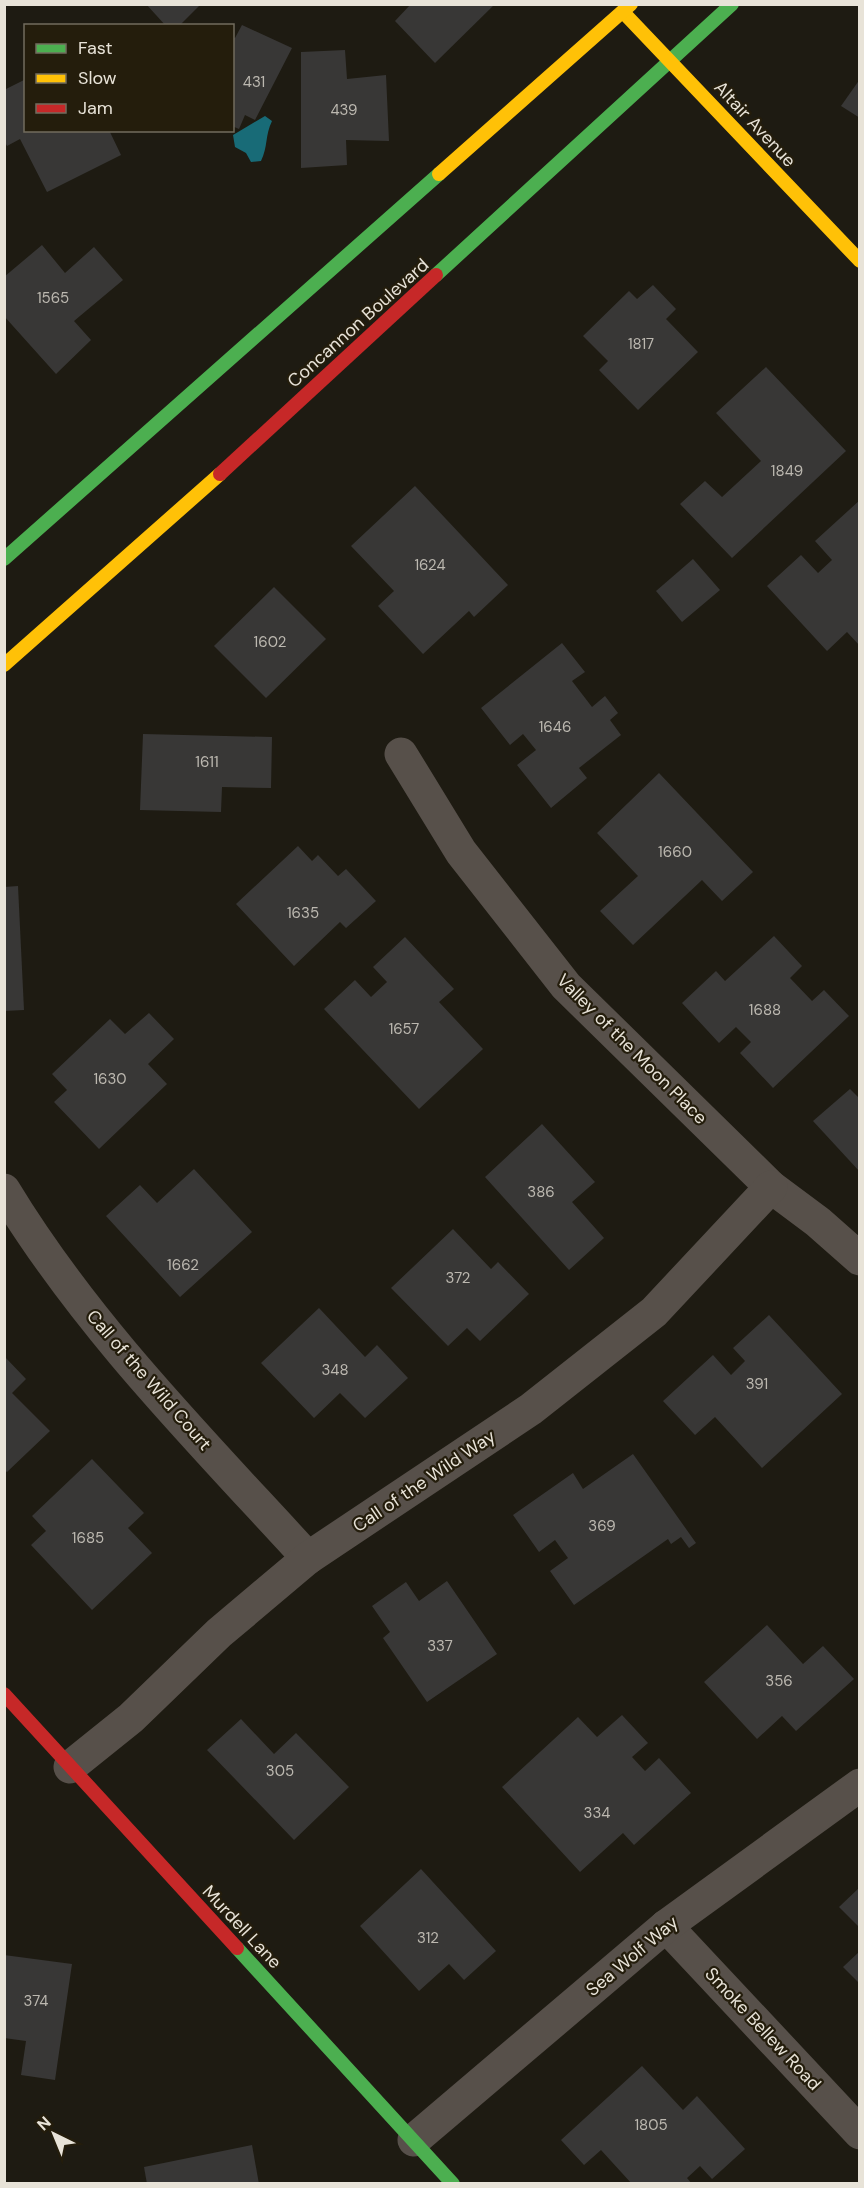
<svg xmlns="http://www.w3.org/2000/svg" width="864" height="2188" font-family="'DM Sans',sans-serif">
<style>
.water{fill:#186b77}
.building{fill:#383736}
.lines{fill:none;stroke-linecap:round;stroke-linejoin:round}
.street{stroke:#57504a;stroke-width:33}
.fast{stroke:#4caf50;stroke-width:14}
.slow{stroke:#ffc107;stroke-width:14}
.jam{stroke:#c62828;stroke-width:14}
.labels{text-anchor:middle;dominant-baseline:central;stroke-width:4.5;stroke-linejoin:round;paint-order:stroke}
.number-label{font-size:15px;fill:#bcb8b0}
.street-label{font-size:18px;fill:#e8e3d8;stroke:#241d0c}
</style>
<rect width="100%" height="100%" fill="#1e1b12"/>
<path class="water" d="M265,116L272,121C265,135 268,147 261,161L251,162L246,153L235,147L233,135Z"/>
<g class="building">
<polygon points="146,4 201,4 179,26 166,26"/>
<polygon points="411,4 495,4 435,63 395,21"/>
<polygon points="242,25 292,48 255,120 245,115 239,129 232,126 232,37 235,38"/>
<polygon points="345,50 347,79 386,75 389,141 346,140 347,165 301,168 301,52"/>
<polygon points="26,79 26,130 109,130 121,155 47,192 20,139 7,146 4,140 4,90"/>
<polygon points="860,79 860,118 841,106"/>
<polygon points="42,245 65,273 94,247 123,280 74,321 91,340 56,374 4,316 4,277"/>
<polygon points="653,285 676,309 666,319 698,352 638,410 599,370 608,361 583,336 629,291 637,299"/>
<polygon points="766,367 846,451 732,558 680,504 705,481 722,497 761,461 716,413"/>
<polygon points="415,486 508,585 474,617 469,611 423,654 378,606 394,591 351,546"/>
<polygon points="860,500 860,646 847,632 827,651 767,586 801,555 818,573 832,560 815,541"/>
<polygon points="693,559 720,590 682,622 656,591"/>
<polygon points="274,587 326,639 266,698 214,646"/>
<polygon points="562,643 585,672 572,681 592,707 605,696 618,713 610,720 621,735 579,768 587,778 551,808 517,765 536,750 523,734 510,745 481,708"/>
<polygon points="143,734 272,737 271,788 222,787 221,812 140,810"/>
<polygon points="659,773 753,872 722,901 702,880 633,945 600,911 638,876 597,833"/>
<polygon points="298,846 312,861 318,855 338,876 346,869 376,901 346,928 340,922 294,966 236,904"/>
<polygon points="18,886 24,1010 4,1011 4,887"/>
<polygon points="774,936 802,966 790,978 812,1001 824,990 849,1016 773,1088 740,1053 751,1042 736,1027 719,1043 682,1003 716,971 725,981"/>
<polygon points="405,937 454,989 439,1002 483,1049 419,1109 324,1009 355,980 371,997 387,982 373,967"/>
<polygon points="149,1013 174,1039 148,1064 167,1084 99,1149 54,1102 67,1090 52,1074 110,1019 125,1034"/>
<polygon points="850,1089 860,1099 860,1172 813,1121"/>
<polygon points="542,1124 595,1182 572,1202 604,1238 569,1270 485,1177"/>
<polygon points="194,1169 252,1232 180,1297 106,1216 140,1185 157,1203"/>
<polygon points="453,1229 491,1269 498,1262 529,1294 480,1341 467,1328 448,1346 391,1288"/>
<polygon points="319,1308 365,1357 377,1345 408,1378 365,1418 340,1393 314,1418 261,1363"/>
<polygon points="769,1315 842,1394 762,1468 715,1417 695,1435 663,1401 713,1355 731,1375 745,1361 733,1348"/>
<polygon points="4,1356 26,1379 12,1393 50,1431 7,1472 4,1470"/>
<polygon points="633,1454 696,1543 689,1548 681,1537 671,1544 668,1539 574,1605 550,1571 568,1558 555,1540 539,1552 513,1515 573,1473 583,1489"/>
<polygon points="92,1459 144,1513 128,1528 152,1553 92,1610 31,1545 46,1531 32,1516"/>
<polygon points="447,1581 497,1654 427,1702 383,1638 390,1632 372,1606 406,1582 419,1601"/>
<polygon points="767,1625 803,1664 823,1646 854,1679 796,1731 782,1716 757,1739 704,1682"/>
<polygon points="622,1715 648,1743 632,1757 645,1771 659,1758 691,1793 634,1845 623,1833 580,1872 502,1787 578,1717 597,1737"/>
<polygon points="241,1719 274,1754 296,1733 349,1787 294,1840 207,1750"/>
<polygon points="421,1869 496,1951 464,1980 449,1964 419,1991 360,1926"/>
<polygon points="860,1887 860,1928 839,1907"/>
<polygon points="860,1951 860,1984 843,1967"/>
<polygon points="4,1955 72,1964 55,2080 21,2075 26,2041 4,2038"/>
<polygon points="642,2066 683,2110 697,2096 745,2149 712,2179 700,2166 687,2178 692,2184 632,2184 601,2150 584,2165 561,2140"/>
<polygon points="252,2145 259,2184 147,2184 144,2167"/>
</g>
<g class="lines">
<g class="street">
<polyline points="401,754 461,852 566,986 771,1187 818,1222 860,1259"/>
<path d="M4,1190C87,1327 201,1441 308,1558"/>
<polyline points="70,1767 131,1718 219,1633 308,1558 531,1409 654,1312 771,1187"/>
<polyline points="666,1926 860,2133"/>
<polyline points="414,2140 666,1926 860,1785"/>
</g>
<g class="fast">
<polyline points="436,275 732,4"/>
<polyline points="4,559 439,174"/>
<polyline points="237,1948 453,2184"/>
</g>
<g class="slow">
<polyline points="623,12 860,261"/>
<polyline points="439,174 631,4"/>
<polyline points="4,665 220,474"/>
</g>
<g class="jam">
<polyline points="220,474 436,275"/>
<polyline points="4,1694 237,1948"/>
</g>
</g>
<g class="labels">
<g class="number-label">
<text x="254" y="82">431</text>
<text x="344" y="110">439</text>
<text x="53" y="298">1565</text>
<text x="641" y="344">1817</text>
<text x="787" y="471">1849</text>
<text x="430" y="565">1624</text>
<text x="270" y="642">1602</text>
<text x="555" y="727">1646</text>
<text x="207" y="762">1611</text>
<text x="675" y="852">1660</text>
<text x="303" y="913">1635</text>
<text x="765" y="1010">1688</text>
<text x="404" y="1029">1657</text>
<text x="110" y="1079">1630</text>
<text x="541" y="1192">386</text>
<text x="183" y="1265">1662</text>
<text x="458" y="1278">372</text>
<text x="335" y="1370">348</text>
<text x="757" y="1384">391</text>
<text x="602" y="1526">369</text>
<text x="88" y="1538">1685</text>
<text x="440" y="1646">337</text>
<text x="779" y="1681">356</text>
<text x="280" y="1771">305</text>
<text x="597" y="1813">334</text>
<text x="428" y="1938">312</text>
<text x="36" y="2001">374</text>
<text x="651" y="2125">1805</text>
</g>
<g class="street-label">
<text transform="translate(755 124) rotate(47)">Altair Avenue</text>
<text transform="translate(358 323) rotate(-42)">Concannon Boulevard</text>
<text transform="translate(632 1049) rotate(45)">Valley of the Moon Place</text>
<text transform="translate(149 1380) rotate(49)">Call of the Wild Court</text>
<text transform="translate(424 1481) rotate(-34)">Call of the Wild Way</text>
<text transform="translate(242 1927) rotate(47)">Murdell Lane</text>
<text transform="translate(632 1956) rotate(-40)">Sea Wolf Way</text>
<text transform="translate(763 2029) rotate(47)">Smoke Bellew Road</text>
</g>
</g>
<rect width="864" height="2188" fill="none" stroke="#e8e3d8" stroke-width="12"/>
<rect x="24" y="24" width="210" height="108" fill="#241d0c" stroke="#726c5e" stroke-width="1.5"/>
<rect x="36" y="44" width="30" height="9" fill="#4caf50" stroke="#726c5e" stroke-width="1.5"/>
<text x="78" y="54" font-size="18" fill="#e8e3d8">Fast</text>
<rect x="36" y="74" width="30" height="9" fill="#ffc107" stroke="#726c5e" stroke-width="1.5"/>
<text x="78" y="84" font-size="18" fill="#e8e3d8">Slow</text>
<rect x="36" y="104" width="30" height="9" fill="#c62828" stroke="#726c5e" stroke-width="1.5"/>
<text x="78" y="114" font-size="18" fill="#e8e3d8">Jam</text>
<g transform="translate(54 2134) rotate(317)" stroke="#241d0c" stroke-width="4.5" paint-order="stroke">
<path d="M0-4.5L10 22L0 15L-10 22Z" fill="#e8e3d8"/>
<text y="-9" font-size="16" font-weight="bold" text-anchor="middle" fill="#e8e3d8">N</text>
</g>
</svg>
